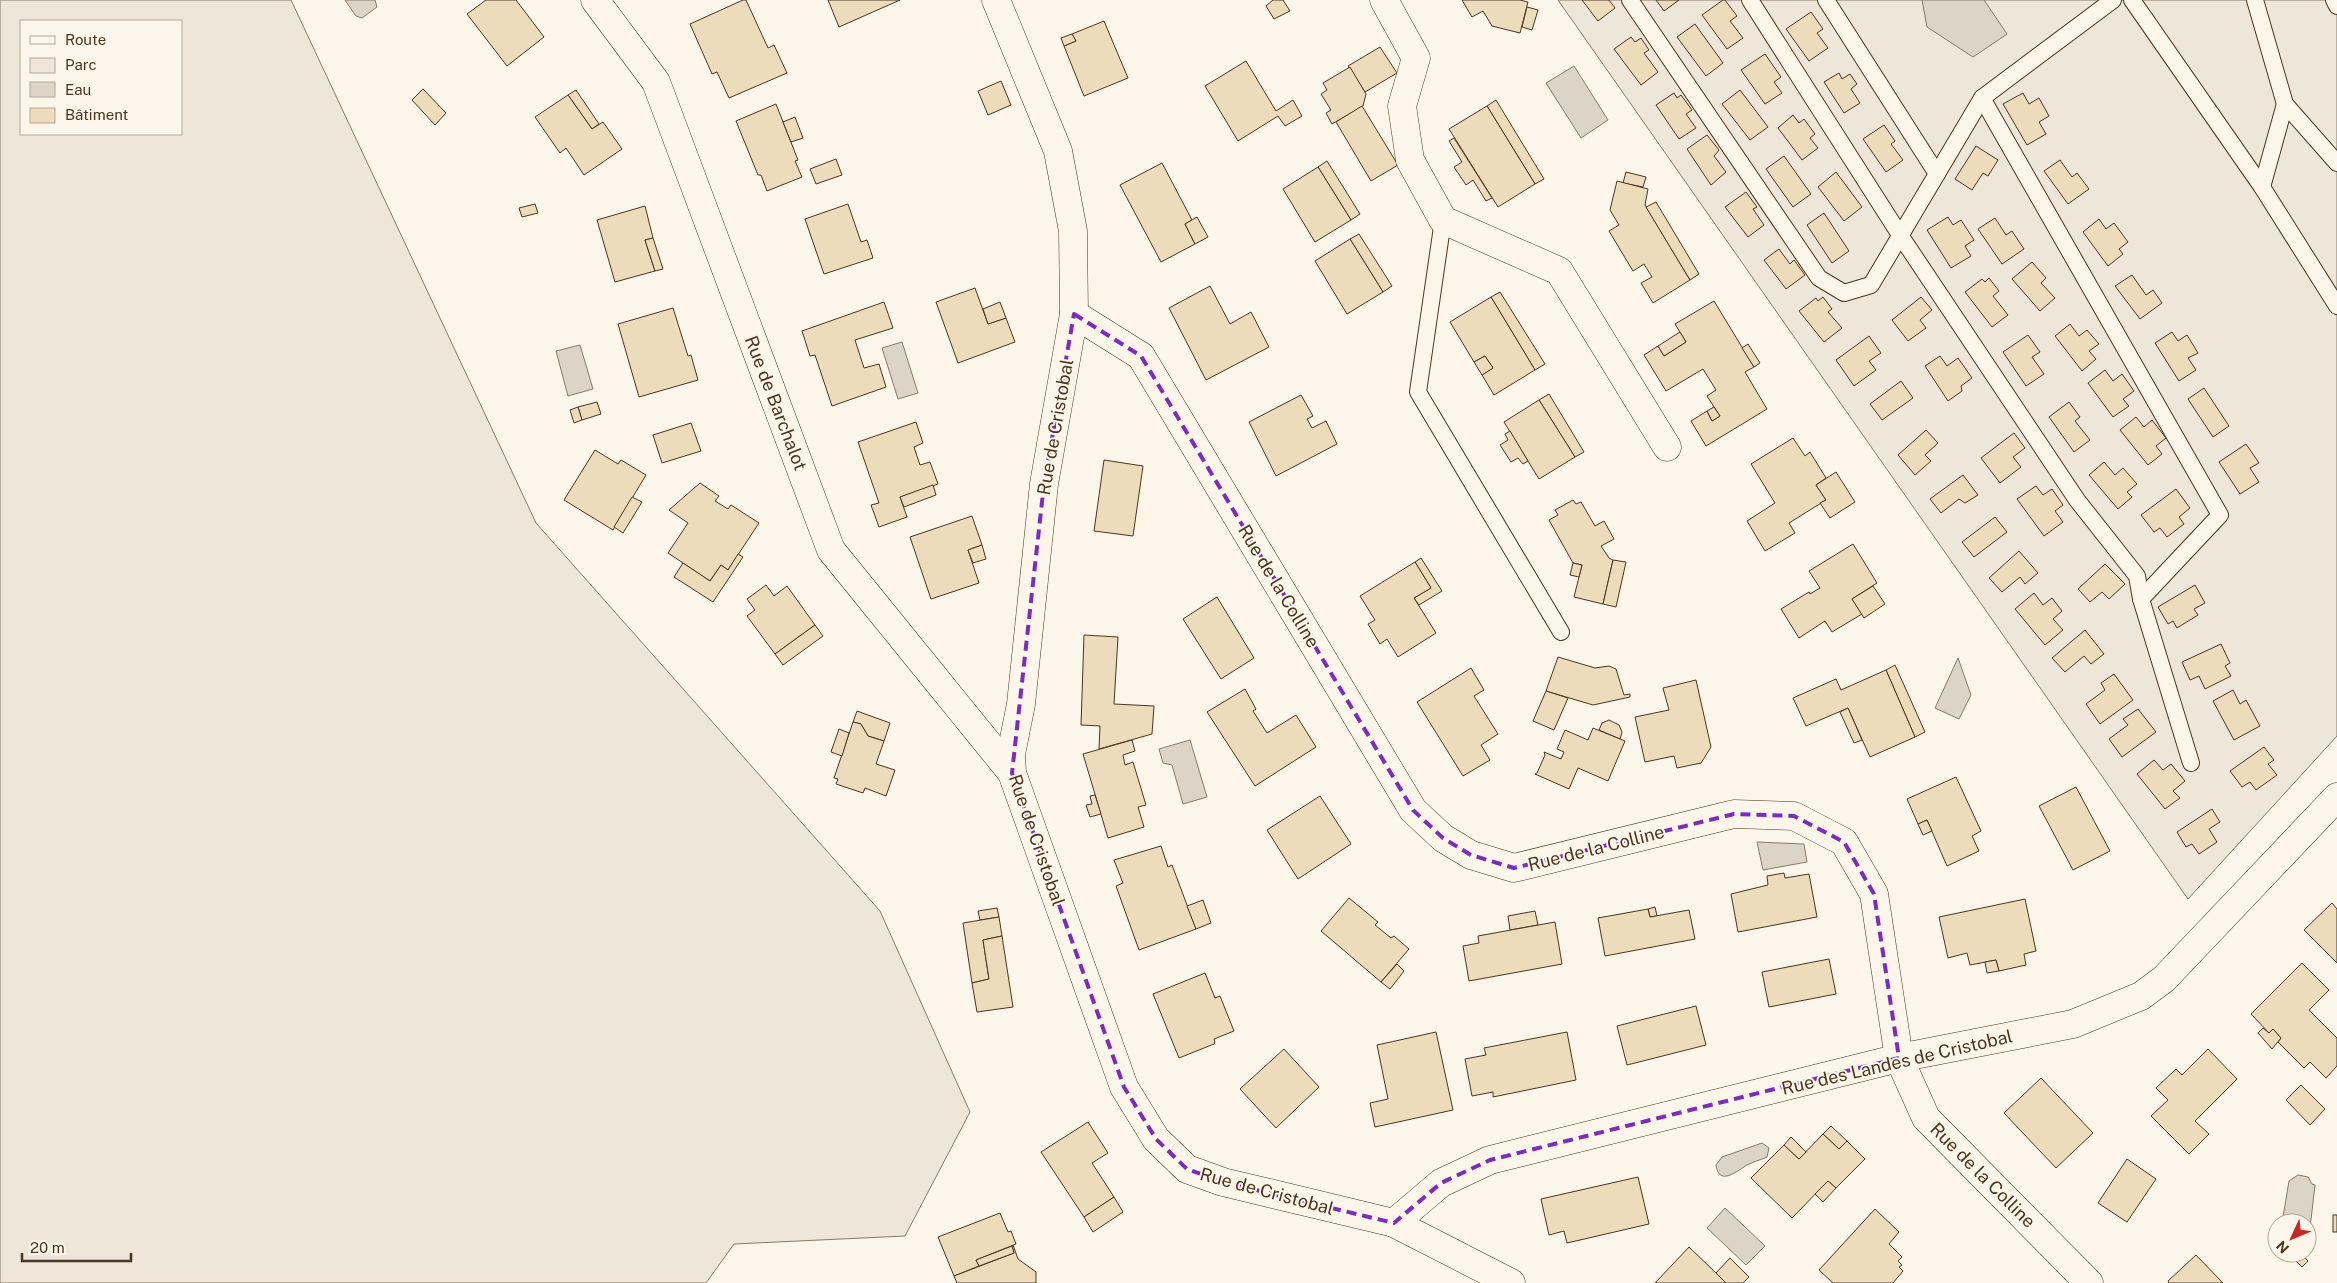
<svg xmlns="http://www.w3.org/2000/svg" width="2337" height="1283" font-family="'Public Sans',sans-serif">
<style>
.green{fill:#ede6d9;stroke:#887966;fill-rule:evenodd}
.water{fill:#dcd4c6;stroke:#887966}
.building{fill:#ecdcbc;stroke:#4a3520}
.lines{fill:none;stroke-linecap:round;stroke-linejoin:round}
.service-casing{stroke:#4a3520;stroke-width:18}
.minor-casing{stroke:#4a3520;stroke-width:29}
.service{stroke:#fbf6e9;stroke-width:16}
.minor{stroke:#fbf6e9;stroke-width:28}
.marked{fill:none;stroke:#7b2cbf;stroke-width:4;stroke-dasharray:10 6;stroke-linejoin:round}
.labels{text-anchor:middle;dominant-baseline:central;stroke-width:4;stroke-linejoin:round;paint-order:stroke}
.street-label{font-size:18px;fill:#4a3520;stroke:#fbf6e9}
</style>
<rect width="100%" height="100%" fill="#fbf6e9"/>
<g class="green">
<path d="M0,0H291L536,523L880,911L970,1112L905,1236L734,1244L706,1283H0ZM21,21H181V134H21Z"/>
<polygon points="1558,0 2337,0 2337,736 2188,899"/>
</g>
<g class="water">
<polygon points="345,0 375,0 377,7 362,18 356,16"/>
<polygon points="1922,0 1984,0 2007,34 1973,57 1927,27"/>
<polygon points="1574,66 1608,120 1581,138 1546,83"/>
<polygon points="902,342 918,393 898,399 882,348"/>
<polygon points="580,345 593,389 568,396 556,351"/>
<polygon points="1958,658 1971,695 1959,719 1935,708"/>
<polygon points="1190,740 1207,797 1183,804 1172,765 1163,763 1159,749"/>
<polygon points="1757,842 1804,844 1807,862 1763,870"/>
<path d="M1762,1143L1769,1148L1767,1157C1760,1160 1753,1162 1747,1165C1737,1171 1719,1187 1716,1165L1722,1157Z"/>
<polygon points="2298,1175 2308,1177 2312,1184 2315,1185 2309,1237 2307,1223 2282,1223 2289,1181"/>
<polygon points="1725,1208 1765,1246 1746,1265 1707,1228"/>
</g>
<g class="building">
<polygon points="486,0 516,0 544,37 507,66 467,14"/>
<polygon points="743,0 746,0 768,48 774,45 787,73 729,98 717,72 712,74 690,24"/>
<polygon points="828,0 900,0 839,27"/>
<polygon points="1273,0 1283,0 1290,11 1274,19 1266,6"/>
<polygon points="1462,0 1520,0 1528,2 1520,33 1492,26 1483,11 1472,17"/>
<polygon points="1582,0 1609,0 1615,8 1598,21"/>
<polygon points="1656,0 1679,0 1664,11"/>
<polygon points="1723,0 1725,0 1737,16 1730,21 1743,38 1727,49 1702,15"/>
<polygon points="1527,7 1538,10 1532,30 1522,27"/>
<polygon points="1811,12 1823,29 1817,33 1828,48 1809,61 1786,29"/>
<polygon points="1104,21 1128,78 1084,96 1064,46 1076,41 1072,34"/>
<polygon points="1695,24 1723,63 1706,76 1677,37"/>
<polygon points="1072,34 1076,41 1064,46 1061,38"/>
<polygon points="1631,37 1635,42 1641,38 1649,50 1644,53 1658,72 1641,85 1614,49"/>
<polygon points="1380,47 1397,73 1365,92 1348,66"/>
<polygon points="1765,54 1781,77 1774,82 1782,93 1765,104 1741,70"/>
<polygon points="1246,61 1276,111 1293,100 1302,116 1285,126 1278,116 1238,141 1205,86"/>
<polygon points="1350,67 1366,94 1363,106 1332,124 1326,113 1331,110 1321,94 1327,90 1323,83"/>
<polygon points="1839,73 1842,79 1850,74 1857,84 1851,89 1860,103 1844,113 1824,82"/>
<polygon points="1001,81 1011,105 988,115 978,91"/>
<polygon points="423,89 446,113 435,125 412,100"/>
<polygon points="576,90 599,124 592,129 568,95"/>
<polygon points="1740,90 1768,127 1750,140 1722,104"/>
<polygon points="1674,93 1677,98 1681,95 1692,110 1686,114 1696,128 1679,139 1656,105"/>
<polygon points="2023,93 2029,104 2039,98 2049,116 2039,122 2046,134 2027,145 2003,104"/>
<polygon points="568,95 592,129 603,122 622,149 584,175 566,148 560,153 535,117"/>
<polygon points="1496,100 1544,179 1535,184 1487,106"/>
<polygon points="776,104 798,160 795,161 802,177 767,191 761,175 758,175 736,121"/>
<polygon points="1362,106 1398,165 1371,181 1336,122"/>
<polygon points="1487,106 1535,184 1498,207 1449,129"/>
<polygon points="1793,115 1799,123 1804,119 1815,134 1810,138 1818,148 1802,160 1778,128"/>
<polygon points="795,117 803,138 791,142 783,122"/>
<polygon points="1884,125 1895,141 1891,144 1903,160 1886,172 1863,139"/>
<polygon points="1707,135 1719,150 1714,156 1726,172 1711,185 1687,149"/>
<polygon points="1454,138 1492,198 1486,201 1473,180 1466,185 1454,167 1462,162 1449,141"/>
<polygon points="1976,146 1998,160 1988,176 1983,173 1972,190 1955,179"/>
<polygon points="1784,156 1811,194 1793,207 1766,169"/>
<polygon points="836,159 842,175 816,184 810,169"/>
<polygon points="2060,160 2072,177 2077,173 2089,189 2068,204 2044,171"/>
<polygon points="1327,161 1360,214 1351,220 1318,167"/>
<polygon points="1162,163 1192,220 1185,224 1195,244 1161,262 1120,185"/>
<polygon points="1318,167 1351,220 1315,242 1283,189"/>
<polygon points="1626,172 1646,177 1643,187 1623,183"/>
<polygon points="1836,172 1862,207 1844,221 1818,187"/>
<polygon points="1617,181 1648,189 1645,205 1690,280 1653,303 1641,283 1652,277 1644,264 1633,271 1609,231 1619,225 1610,210"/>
<polygon points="1746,192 1757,207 1753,209 1764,225 1748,237 1725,207"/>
<polygon points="1656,202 1699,274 1690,280 1646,207"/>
<polygon points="535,204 538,213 522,217 519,208"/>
<polygon points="848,204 861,242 867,240 873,258 824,274 805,219"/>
<polygon points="645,206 653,238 645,240 655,271 615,282 597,220"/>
<polygon points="1824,213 1849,251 1832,263 1807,225"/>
<polygon points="1197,217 1208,237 1195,244 1185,224"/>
<polygon points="1948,217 1953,225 1961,220 1974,240 1965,246 1971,256 1951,268 1927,230"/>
<polygon points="1995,218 2006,235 2012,231 2024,249 2002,264 1978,229"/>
<polygon points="2099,219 2106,229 2114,223 2128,242 2119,249 2123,254 2108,266 2083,232"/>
<polygon points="1359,234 1392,286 1383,292 1350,239"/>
<polygon points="653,238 663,269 655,271 645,240"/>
<polygon points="1350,239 1383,292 1347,314 1315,261"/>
<polygon points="1779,249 1790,264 1794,260 1805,275 1786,289 1764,260"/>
<polygon points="2032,262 2046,278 2041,283 2055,298 2040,311 2012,279"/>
<polygon points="2132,275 2146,295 2153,290 2162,303 2140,319 2115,286"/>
<polygon points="1989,278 1999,291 1993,296 2008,315 1992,327 1965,292 1982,279 1985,282"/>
<polygon points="1210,286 1230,324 1251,312 1269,347 1206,380 1169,308"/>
<polygon points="975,288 988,324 1006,318 1015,342 958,363 936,302"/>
<polygon points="1500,292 1545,364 1535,370 1491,297"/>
<polygon points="1491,297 1535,370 1494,395 1482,375 1493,368 1485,356 1474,362 1450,322"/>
<polygon points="1823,297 1832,309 1828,312 1842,328 1824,342 1799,311 1816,298 1818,301"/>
<polygon points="1921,297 1932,310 1920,320 1926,328 1908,341 1892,320"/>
<polygon points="1714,301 1754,367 1745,372 1767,409 1706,446 1691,421 1707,411 1712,421 1720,416 1707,396 1716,390 1703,369 1666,391 1644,355 1658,346 1664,356 1686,342 1675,324"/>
<polygon points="884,302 893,328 855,340 864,368 879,364 886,387 832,406 815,355 810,356 802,331"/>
<polygon points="1000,302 1006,318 988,324 983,309"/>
<polygon points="673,308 688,356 691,355 698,380 639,397 618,324"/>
<polygon points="2070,324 2079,336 2087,330 2099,344 2089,351 2096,359 2082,371 2055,336"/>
<polygon points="1680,332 1686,342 1664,356 1658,346"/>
<polygon points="2172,332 2178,341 2187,335 2198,353 2188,358 2196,370 2179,381 2155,343"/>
<polygon points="2028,335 2040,352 2032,357 2044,374 2026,386 2003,352"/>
<polygon points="1869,336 1881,353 1869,361 1876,370 1854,386 1836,360"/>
<polygon points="1748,344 1760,363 1754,367 1742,348"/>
<polygon points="1485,356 1493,368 1482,375 1474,362"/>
<polygon points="1940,356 1947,366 1958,358 1972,378 1961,386 1962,391 1948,401 1925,366"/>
<polygon points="2105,370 2113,381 2122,374 2134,391 2123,399 2129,406 2113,417 2088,383"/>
<polygon points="1901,381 1913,398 1882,420 1870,404"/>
<polygon points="2204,388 2229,426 2213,437 2188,399"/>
<polygon points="1549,394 1584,452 1575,457 1539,400"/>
<polygon points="1301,395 1313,416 1307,419 1312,428 1326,421 1337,444 1276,476 1249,422"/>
<polygon points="1539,400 1575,457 1539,479 1504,422"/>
<polygon points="597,402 601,414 582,420 578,407"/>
<polygon points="2069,402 2080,417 2075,421 2090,440 2074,452 2049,417"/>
<polygon points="578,407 582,420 574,423 570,410"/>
<polygon points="1714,407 1720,416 1712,421 1707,411"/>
<polygon points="2136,417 2144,427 2152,420 2166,438 2156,446 2162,454 2148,465 2120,430"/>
<polygon points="916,422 923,443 914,447 920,465 930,462 938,484 900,497 907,517 879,527 871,505 879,503 858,442"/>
<polygon points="691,423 701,451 662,463 653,435"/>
<polygon points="1926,430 1938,443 1925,455 1931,461 1915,475 1898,455"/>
<polygon points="1510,431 1528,461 1523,464 1518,458 1511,462 1500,445 1508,440 1505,434"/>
<polygon points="2014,433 2025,448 2013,457 2021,467 2000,483 1981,458"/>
<polygon points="1793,438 1805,456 1810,452 1826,478 1816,485 1826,500 1789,523 1795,533 1765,551 1747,521 1775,503 1751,464"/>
<polygon points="2246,444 2259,463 2250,468 2259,482 2240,494 2219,462"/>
<polygon points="595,450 618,464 621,460 646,475 613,530 564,500"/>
<polygon points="1104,460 1143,466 1133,536 1094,531"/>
<polygon points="2104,462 2115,475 2123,468 2137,484 2127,492 2132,497 2118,509 2089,475"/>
<polygon points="1836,472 1855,502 1830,518 1820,503 1826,500 1816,485"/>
<polygon points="1963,475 1978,495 1965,503 1959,499 1941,513 1930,499"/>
<polygon points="700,483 719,496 715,501 728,509 731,505 759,523 728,570 721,565 710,581 668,553 688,523 669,510"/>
<polygon points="933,485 936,495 904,507 900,497"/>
<polygon points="2036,486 2043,495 2052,489 2063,505 2055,511 2063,522 2044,536 2017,499"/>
<polygon points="2176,489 2190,508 2179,517 2184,524 2167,537 2160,528 2154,532 2141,515"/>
<polygon points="632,497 642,502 623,533 614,527"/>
<polygon points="1573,500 1576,504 1581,502 1595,526 1604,521 1614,539 1601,546 1609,558 1613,560 1603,604 1574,597 1582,565 1573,563 1549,520 1558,515 1555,510"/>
<polygon points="972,516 982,545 968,550 979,583 931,599 910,537"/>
<polygon points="1995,517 2007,532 1974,557 1962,542"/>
<polygon points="1853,544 1877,583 1852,599 1862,614 1832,632 1825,621 1799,638 1781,609 1809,592 1810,594 1820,588 1809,571"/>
<polygon points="982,545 986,559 973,563 968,550"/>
<polygon points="2019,551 2038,573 2025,584 2020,577 2002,592 1989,578"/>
<polygon points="738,554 743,557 713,602 674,577 683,563 710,581 721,565 728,570"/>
<polygon points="1421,558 1442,591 1419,605 1414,598 1431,588 1415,562"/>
<polygon points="1613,560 1626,562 1616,607 1603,604"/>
<polygon points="1415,562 1431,588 1414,598 1436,633 1398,657 1387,639 1380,644 1368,624 1375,620 1360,596"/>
<polygon points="1573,563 1582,565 1579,577 1570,575"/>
<polygon points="2105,564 2125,584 2109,599 2102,592 2090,602 2078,589"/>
<polygon points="766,585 774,596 787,586 815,625 775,654 747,616 755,610 747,599"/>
<polygon points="2195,585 2205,603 2194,609 2198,615 2177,628 2173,621 2168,624 2158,607"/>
<polygon points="1873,586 1885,604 1864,618 1852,599"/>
<polygon points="2034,593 2043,605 2052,598 2062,611 2053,619 2063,630 2045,645 2015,609"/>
<polygon points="1217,597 1254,658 1221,679 1183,619"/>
<polygon points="815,625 823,636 783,665 775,654"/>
<polygon points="2085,630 2104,654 2091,664 2084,656 2065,672 2052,658"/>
<polygon points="1084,635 1118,637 1114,704 1154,706 1152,734 1099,749 1100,726 1081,725"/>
<polygon points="2221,644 2230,663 2225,666 2231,676 2205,689 2199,676 2190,680 2182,662"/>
<polygon points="1558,657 1595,668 1609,666 1616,669 1624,695 1630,694 1630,697 1593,705 1546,691"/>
<polygon points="1895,665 1925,732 1915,737 1886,670"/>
<polygon points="1471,668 1484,690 1474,696 1498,734 1481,745 1490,760 1463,776 1417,702"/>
<polygon points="1886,670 1915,737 1870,757 1848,708 1806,726 1793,698 1836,679 1841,690"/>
<polygon points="2114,674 2133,700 2100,724 2086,704 2105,690 2101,683"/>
<polygon points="1696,680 1711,747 1701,763 1677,768 1674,756 1645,762 1635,717 1669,710 1663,688"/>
<polygon points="1245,689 1256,709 1253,711 1267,733 1296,715 1316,747 1255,786 1207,712"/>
<polygon points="2233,690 2240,704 2246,700 2260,726 2234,740 2213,701"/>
<polygon points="1546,691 1568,698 1554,730 1533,721"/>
<polygon points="1848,708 1862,740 1854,743 1840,712"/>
<polygon points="2138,709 2156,732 2122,757 2109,739 2128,725 2123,719"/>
<polygon points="857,711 890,723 884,741 868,736 861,724 853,722"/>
<polygon points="1609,720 1619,725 1622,732 1620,739 1599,730 1602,723"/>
<polygon points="853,722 861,724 868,736 884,741 876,764 895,770 886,796 865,788 863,793 836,784 838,779 834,778"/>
<polygon points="1593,728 1625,741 1608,781 1578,768 1569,789 1535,774 1537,773 1545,755 1544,752 1561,759 1564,752 1557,749 1565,730 1588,740"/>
<polygon points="839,729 849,733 842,756 831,752"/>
<polygon points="1132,740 1135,751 1123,755 1125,765 1133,762 1146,805 1138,807 1144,827 1108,838 1083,754"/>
<polygon points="2264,747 2274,760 2268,764 2277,775 2256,790 2250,782 2242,787 2230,771"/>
<polygon points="2154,760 2163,770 2171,764 2185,781 2173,791 2180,798 2165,809 2137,774"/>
<polygon points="1956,777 1981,831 1972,836 1979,851 1947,866 1927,820 1918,824 1907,799"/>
<polygon points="2076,787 2110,851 2073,870 2039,806"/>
<polygon points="1095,795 1101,814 1090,817 1086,805 1092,804 1090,796"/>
<polygon points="1320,796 1351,844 1298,879 1267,830"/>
<polygon points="2212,809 2220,822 2209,829 2217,842 2199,854 2192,844 2186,847 2177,832"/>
<polygon points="1927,820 1932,831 1923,835 1918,824"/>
<polygon points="1161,846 1168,867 1172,865 1196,929 1139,950 1116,886 1123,883 1114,860"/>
<polygon points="1784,873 1785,878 1809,874 1817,917 1738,932 1731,894 1768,885 1767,876"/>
<polygon points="1349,898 1378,922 1375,925 1391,938 1394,936 1409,949 1381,982 1321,931"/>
<polygon points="2025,899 2036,951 2024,954 2026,965 1999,971 1996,960 1970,965 1967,953 1948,958 1939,917"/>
<polygon points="1203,900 1211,923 1196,929 1187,906"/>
<polygon points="2332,903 2337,909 2337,963 2304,930"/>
<polygon points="1655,907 1657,916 1650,917 1648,909"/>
<polygon points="997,908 999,917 980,920 978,911"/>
<polygon points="1648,909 1650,917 1689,910 1695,939 1605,956 1598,918"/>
<polygon points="1535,911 1538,925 1510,930 1508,916"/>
<polygon points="999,917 1002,936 983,940 989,979 972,983 963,923"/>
<polygon points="1555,922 1562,964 1469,981 1463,946 1479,943 1478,936"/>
<polygon points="1002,936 1013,1007 977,1012 972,983 989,979 983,940"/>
<polygon points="1829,959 1836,994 1769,1007 1762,972"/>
<polygon points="1996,960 1999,971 1987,973 1985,962"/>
<polygon points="2302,963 2329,990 2309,1010 2337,1038 2337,1066 2326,1078 2310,1062 2304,1068 2278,1042 2281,1038 2273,1029 2269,1033 2251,1014"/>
<polygon points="1397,964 1404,971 1390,989 1381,982"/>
<polygon points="1205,973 1215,998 1220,996 1234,1031 1214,1039 1215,1043 1214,1044 1179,1058 1153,994"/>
<polygon points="1696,1006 1706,1045 1627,1065 1617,1026"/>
<polygon points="2263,1028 2269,1033 2273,1029 2281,1038 2272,1049 2258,1033"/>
<polygon points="1436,1032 1453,1110 1375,1127 1370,1103 1388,1099 1377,1045"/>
<polygon points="1567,1032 1576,1080 1493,1097 1493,1092 1472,1096 1465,1059 1486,1055 1484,1048"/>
<polygon points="1284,1049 1319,1087 1276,1128 1240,1089"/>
<polygon points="2208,1049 2237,1079 2195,1121 2209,1134 2189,1154 2151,1116 2168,1100 2156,1088 2176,1069 2182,1075"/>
<polygon points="2041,1078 2093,1133 2056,1168 2004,1113"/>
<polygon points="2301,1085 2325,1109 2310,1125 2286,1100"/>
<polygon points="1088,1122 1108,1153 1092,1163 1114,1197 1084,1217 1041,1152"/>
<polygon points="1831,1126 1847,1141 1839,1149 1823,1134"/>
<polygon points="1823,1134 1839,1149 1847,1141 1865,1159 1836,1188 1828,1181 1792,1218 1751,1178 1784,1145 1799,1159"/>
<polygon points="1791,1137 1806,1152 1799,1159 1784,1145"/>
<polygon points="2127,1159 2156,1179 2127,1222 2098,1203"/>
<polygon points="1638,1177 1649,1224 1567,1243 1564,1231 1549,1235 1541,1199"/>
<polygon points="1828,1181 1836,1188 1823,1202 1815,1194"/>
<polygon points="1114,1197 1123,1212 1093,1232 1084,1217"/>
<polygon points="1875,1209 1899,1232 1889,1244 1902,1257 1898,1261 1902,1265 1899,1267 1903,1271 1893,1283 1833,1283 1819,1270"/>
<polygon points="1000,1213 1008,1232 1011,1231 1016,1244 976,1260 979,1266 954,1276 938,1237"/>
<rect x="2333" y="1215" width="4" height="17"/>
<polygon points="1013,1245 1018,1259 1036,1272 1036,1283 957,1283 954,1276 1014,1253 1012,1246"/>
<polygon points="1012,1246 1014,1253 979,1266 976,1260"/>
<polygon points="1689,1247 1716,1273 1726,1283 1655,1283"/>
<polygon points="2300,1253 2308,1261 2302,1267 2294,1259"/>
<polygon points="2196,1255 2223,1283 2169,1283 2168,1281"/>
<polygon points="1730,1258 1749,1277 1743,1283 1726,1283 1716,1273"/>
</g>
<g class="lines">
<defs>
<g id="service">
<polyline points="1630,0 1819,278 1844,293 1871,285 1982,98 2113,0"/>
<polyline points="1750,0 1900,235 2077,500 2137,576 2141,599"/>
<polyline points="1826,0 1937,174"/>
<polyline points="2132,0 2262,187 2337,306"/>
<polyline points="2255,0 2285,104 2337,163"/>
<polyline points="2334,0 2337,6"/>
<polyline points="1982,98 2220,515 2141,599 2191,763"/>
<polyline points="2262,187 2285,104"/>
<polyline points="1443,220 1418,392 1561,632"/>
</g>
<g id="minor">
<polyline points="595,0 656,82 831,550 1012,773"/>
<polyline points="996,0 1058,151 1073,231 1074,314 1044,484 1021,704 1011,754 1012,773 1124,1087 1156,1139 1187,1169 1223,1182 1394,1223 1511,1283"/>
<polyline points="1384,0 1416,58 1402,106 1410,160 1443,220 1559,271 1667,447"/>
<polyline points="1074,314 1141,356 1413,810 1443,838 1471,855 1514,868 1734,814 1794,816 1844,842 1874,894 1899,1058 1926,1118 2089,1283"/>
<polyline points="1394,1223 1441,1183 1490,1160 1899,1058 2073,1024 2141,996 2164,979 2337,797"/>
</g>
</defs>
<use href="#service" class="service-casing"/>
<use href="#minor" class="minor-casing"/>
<use href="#service" class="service"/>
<use href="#minor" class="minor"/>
</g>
<path class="marked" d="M1074,314L1141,356L1413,810L1443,838L1471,855L1514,868L1734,814L1794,816L1844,842L1874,894L1899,1058L1490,1160L1441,1183L1394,1223L1223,1182L1187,1169L1156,1139L1124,1087L1012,773L1044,484Z"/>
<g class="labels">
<g class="street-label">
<text transform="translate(776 403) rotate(69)">Rue de Barchalot</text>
<text transform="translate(1055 427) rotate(-80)">Rue de Cristobal</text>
<text transform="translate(1279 586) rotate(59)">Rue de la Colline</text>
<text transform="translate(1037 840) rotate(71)">Rue de Cristobal</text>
<text transform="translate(1596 848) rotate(-14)">Rue de la Colline</text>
<text transform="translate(1897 1062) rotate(-13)">Rue des Landes de Cristobal</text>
<text transform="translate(1983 1175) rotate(45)">Rue de la Colline</text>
<text transform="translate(1267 1191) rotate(15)">Rue de Cristobal</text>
</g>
</g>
<rect x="20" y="20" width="162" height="115" fill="#fbf6e9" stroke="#b4a999"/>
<rect x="30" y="36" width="25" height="8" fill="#fbf6e9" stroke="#b4a999"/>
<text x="65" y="45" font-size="15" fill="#4a3520">Route</text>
<rect x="30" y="58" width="25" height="15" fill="#ede6d9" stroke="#b4a999"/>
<text x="65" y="70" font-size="15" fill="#4a3520">Parc</text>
<rect x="30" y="82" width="25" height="15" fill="#dcd4c6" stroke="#b4a999"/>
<text x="65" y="95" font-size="15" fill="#4a3520">Eau</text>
<rect x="30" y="108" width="25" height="15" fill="#ecdcbc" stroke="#b4a999"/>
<text x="65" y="120" font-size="15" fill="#4a3520">Bâtiment</text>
<g transform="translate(2292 1238) rotate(226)"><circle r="24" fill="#fbf6e9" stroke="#b4a999"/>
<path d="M0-4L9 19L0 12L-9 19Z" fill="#c62828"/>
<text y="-8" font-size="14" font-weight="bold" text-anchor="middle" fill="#4a3520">N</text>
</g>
<path d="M22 1253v8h109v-8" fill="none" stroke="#4a3520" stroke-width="2.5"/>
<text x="30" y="1253" font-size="15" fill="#4a3520" stroke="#fbf6e9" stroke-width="4" paint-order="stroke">20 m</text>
</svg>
